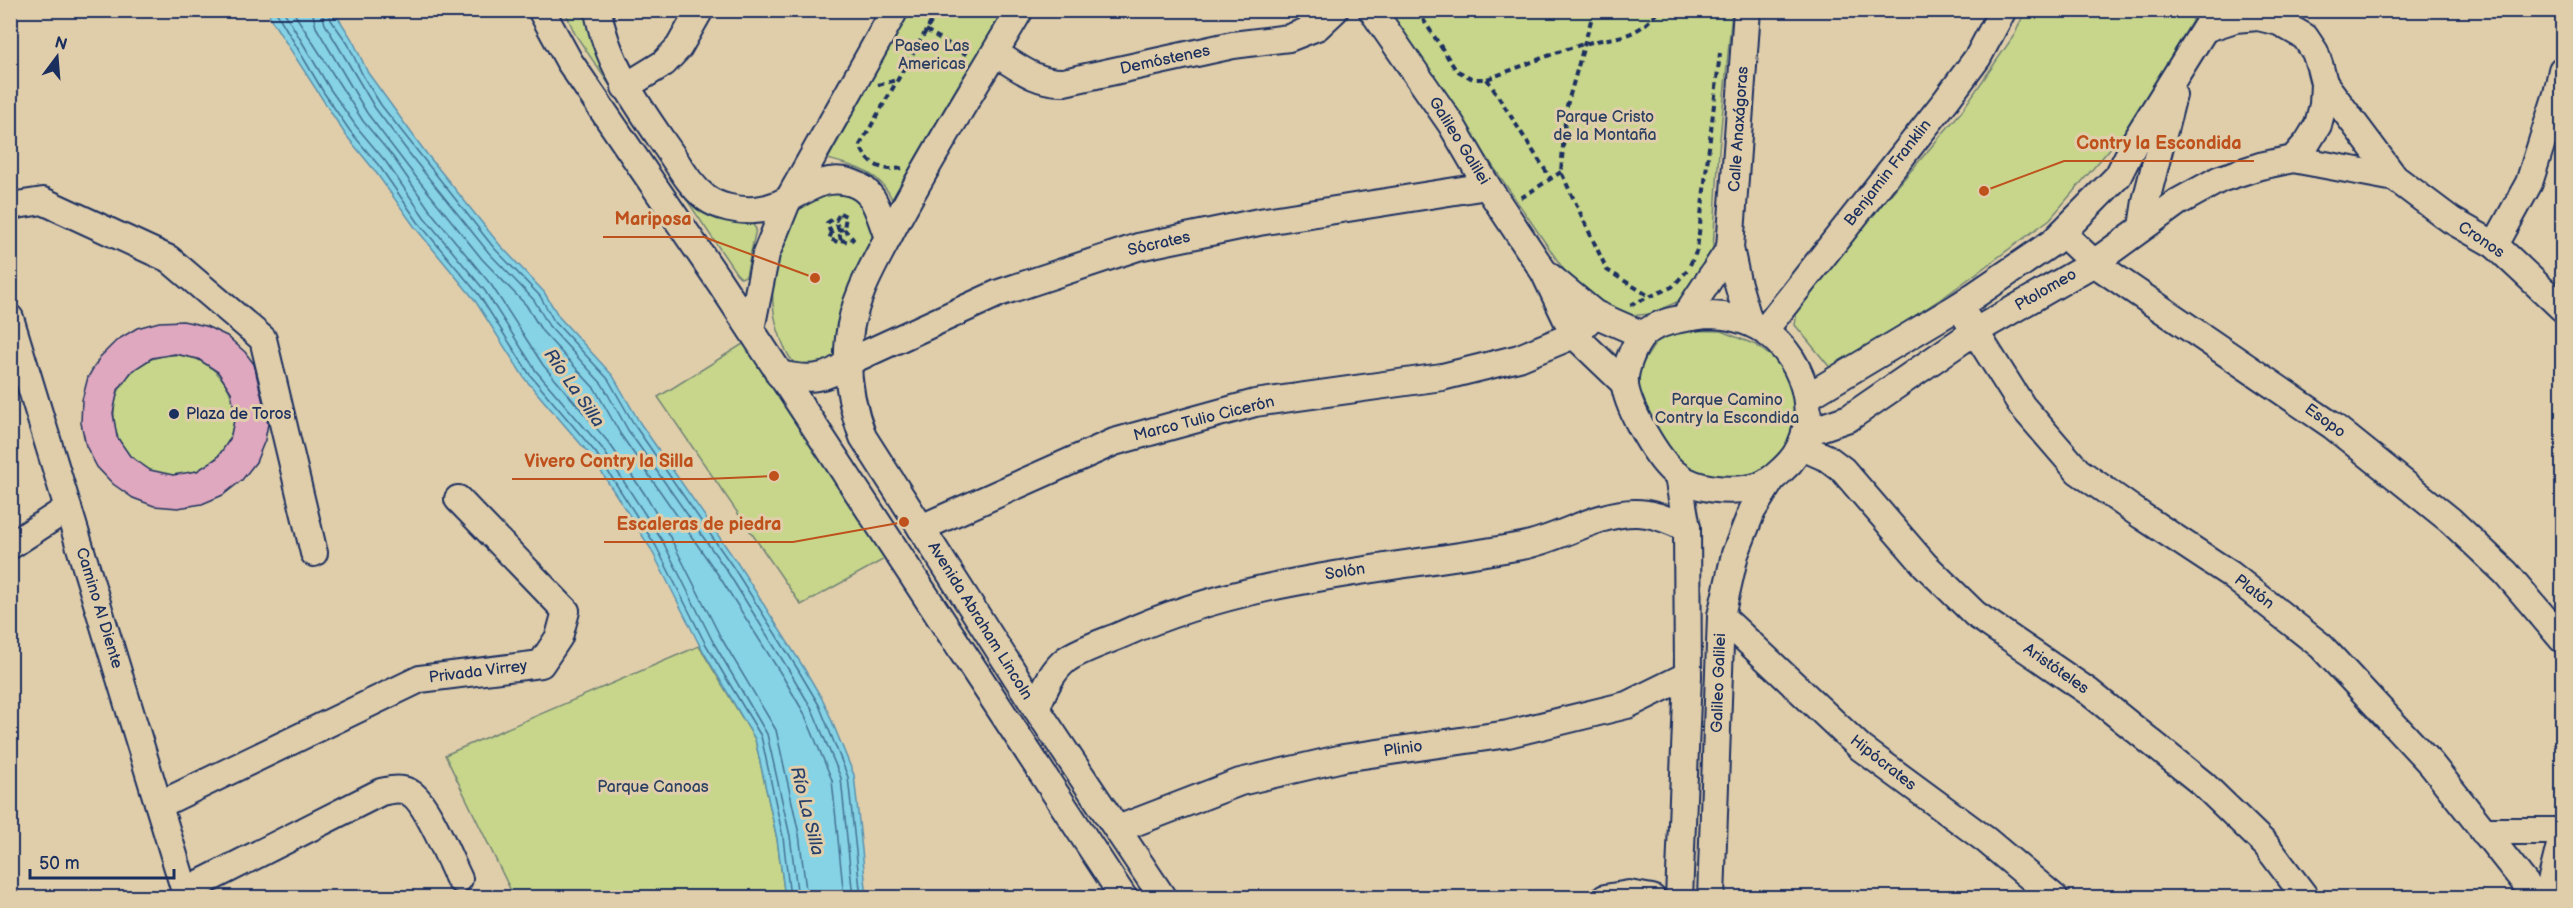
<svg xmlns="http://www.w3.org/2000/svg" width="2573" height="908" font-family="'Balsamiq Sans',sans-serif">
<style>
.green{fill:#c7d68a;stroke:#718274;stroke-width:1.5}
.water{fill:#85d3e4;stroke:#5b91ae;stroke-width:1.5}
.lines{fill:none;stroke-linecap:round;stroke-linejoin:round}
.shore{stroke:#457194;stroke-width:1.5}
.building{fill:#dfa8be;stroke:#1b2f5e;stroke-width:1.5;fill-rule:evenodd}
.minor-casing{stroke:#1b2f5e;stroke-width:30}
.path{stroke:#1b2f5e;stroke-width:4;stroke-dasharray:6 4.5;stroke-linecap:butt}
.minor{stroke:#e0ceab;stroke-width:26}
.poi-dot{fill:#1b2f5e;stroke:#e0ceab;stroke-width:2}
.labels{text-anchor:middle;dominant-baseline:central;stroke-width:6;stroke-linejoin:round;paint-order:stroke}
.park-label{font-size:16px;fill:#2c4062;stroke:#e0ceab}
.street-label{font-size:16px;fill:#1b2f5e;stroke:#e0ceab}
.poi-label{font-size:16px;fill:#1b2f5e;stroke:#e0ceab;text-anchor:start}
.water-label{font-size:18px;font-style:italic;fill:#263f6b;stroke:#e0ceab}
.leader{fill:none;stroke:#bf511c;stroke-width:2}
.callout-dot{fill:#bf511c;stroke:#e0ceab;stroke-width:2}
.callout-label{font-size:18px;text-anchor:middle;font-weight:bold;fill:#bf511c;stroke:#e0ceab;stroke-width:6;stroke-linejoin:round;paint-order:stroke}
</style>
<rect width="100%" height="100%" fill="#e0ceab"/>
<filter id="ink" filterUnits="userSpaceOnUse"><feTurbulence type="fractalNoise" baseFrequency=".0167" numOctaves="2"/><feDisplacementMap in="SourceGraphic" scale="12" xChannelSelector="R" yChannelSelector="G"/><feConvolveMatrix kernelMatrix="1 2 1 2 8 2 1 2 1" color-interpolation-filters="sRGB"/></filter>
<g filter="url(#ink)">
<g class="green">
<polygon points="565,11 586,11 709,210 752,223 756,229 746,276 741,278 736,273 575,34"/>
<path d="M910,11H1006L893,201C880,172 857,167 828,159Z"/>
<polygon points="1387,11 1732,11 1719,150 1713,249 1708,267 1686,298 1650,314 1628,316 1581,295"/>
<polygon points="2025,11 2198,11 2136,118 2050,219 1944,297 1832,370 1795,325 1798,303 1961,112 2015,34"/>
<path d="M819,192L858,193L878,235L840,352L830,367L805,372C791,363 787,354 781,339C766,299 772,264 790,226C796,212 802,196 819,192Z"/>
<polygon points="1664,330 1721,331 1756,345 1785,367 1799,399 1799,426 1780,458 1752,478 1718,482 1685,469 1654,427 1636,385 1642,364"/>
<polygon points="746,342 890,556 801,605 658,397"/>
<circle cx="174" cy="415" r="60"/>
<polygon points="699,646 755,739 777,839 785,897 514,897 445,755"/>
</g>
<polygon class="water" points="268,11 334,11 353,41 368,73 426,153 499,244 544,292 559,317 613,376 640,423 738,564 802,665 824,702 854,775 867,897 785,897 777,839 755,739 700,646 651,549 591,456 525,379 474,299 414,226 375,171 345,134 272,21"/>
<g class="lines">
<g class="shore">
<polyline points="275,10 324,93 350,131 380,167 418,222 479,295 530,375 596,453 656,546 705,643 761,736 783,837 790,898"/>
<polyline points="283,10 330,89 356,126 386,162 424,217 485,291 536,371 602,448 663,542 712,640 767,734 790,836 798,898"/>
<polyline points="292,10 363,121 393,157 431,212 492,286 543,365 609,443 644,493 670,537 720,636 776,730 799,834 807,898"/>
<polyline points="312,10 316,27 367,113 408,167 482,259 526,305 542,331 595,389 621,435 719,576 783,677 804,713 832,780 844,898"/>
<polyline points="321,10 325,24 375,108 415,161 489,253 534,300 549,326 602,384 628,430 727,571 790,672 812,709 841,778 853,898"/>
<polyline points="329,10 331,20 348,44 363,76 381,105 494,248 540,296 554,321 608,379 635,426 733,567 797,668 819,705 848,777 861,898"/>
</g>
</g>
<path class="building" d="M183,321L206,326L227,336L245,352L254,364L268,424L265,440L256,462L242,480L223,495L202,504L178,508L154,506L133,498L113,484L97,467L86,446L81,423L82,400L88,377L100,357L117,340L137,328L159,322ZM175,354L198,359L218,372L231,392L235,416L230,439L217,458L197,471L173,475L150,470L130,456L117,437L113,413L118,390L132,371L152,358Z"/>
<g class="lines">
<defs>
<g id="minor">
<polyline points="541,10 569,61 719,281 1124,898"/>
<path d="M598,10C606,62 638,106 667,148C679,165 689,185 706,198C718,207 739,211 754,210C791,209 814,170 852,183C877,191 879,217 888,237"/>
<path d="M1020,10C977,83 932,154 893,228C875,263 853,298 849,338C845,373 851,405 863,437L1036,708L1163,898"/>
<polyline points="1372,10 1451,124 1487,186 1544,272 1574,335 1625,384"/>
<polyline points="1747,10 1730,248 1737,281 1749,322"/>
<path d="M995,53C1018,67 1036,83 1064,82L1233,45L1289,38L1317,27L1335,10"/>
<polyline points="2324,83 2395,178 2451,220 2495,245 2562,308"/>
<polyline points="625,87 664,63 679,47 700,10"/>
<polyline points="2293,159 2395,178"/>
<polyline points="10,206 43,201 169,259 263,339 314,553"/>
<polyline points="2142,227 2146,201 2173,95"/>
<polyline points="2062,233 2094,263 2333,426 2450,520 2506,573 2562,639"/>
<polyline points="2495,245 2529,183 2557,94 2562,70"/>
<polyline points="1549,276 1595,314 1643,335"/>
<polyline points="1959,306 2022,406 2078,471 2142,516 2230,574 2321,646 2431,764 2537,898"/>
<path d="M1707,315C1727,315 1746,319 1763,330C1809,360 1826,432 1782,470C1774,478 1763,486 1751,488C1728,492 1696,490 1677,475C1657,460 1629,410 1625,386C1623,372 1633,346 1643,335C1658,320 1687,318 1707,315Z"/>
<polyline points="10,318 187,898"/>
<polyline points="1684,318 1730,248"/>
<polyline points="751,329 766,254 787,202 895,10"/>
<polyline points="1764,331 1947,99 1978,57 2003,10"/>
<path d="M779,374C805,380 827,381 848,362L999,293L1138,247L1259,222L1487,186"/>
<polyline points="1807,397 1959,306 2053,242 2118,176 2138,136 2214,14"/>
<polyline points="1805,433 1849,418 1974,332 2094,263 2178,202 2220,179 2260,166 2293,159 2307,143 2318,125 2323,105 2324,83 2320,67 2315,52 2305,37 2279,22 2258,17 2235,19 2207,28"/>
<polyline points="1802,447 1827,458 1843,470 1925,565 1975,614 2089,692 2203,784 2266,845 2306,898"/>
<polyline points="1678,476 1687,528 1688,675 1679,898"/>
<polyline points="921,528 1114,442 1255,403 1442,377 1519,358 1574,335 1595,314"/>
<polyline points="10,546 68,508"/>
<polyline points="1721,616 1861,748 1986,840 2055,898"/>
<path d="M1036,708C1044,691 1051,671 1067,659C1082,649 1104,642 1121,635C1247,577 1387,570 1522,546C1560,539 1596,513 1635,513C1654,513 1670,521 1687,528"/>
<polyline points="159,805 420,679 541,664 559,637 566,611 458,499"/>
<polyline points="1118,829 1240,782 1343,758 1508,734 1627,705 1688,675"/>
<polyline points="2483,831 2562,831"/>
<path d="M185,891L381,792C391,790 402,787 412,794C428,805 449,859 459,879"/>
<polyline points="1605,898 1629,894 1652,898"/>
<polyline points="1711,898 1721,616 1735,554 1752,511 1772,479"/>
<polyline points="2547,898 2562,837"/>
</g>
</defs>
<use href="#minor" class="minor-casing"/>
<g class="path">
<path d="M1417,10L1456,70L1473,79H1487C1519,68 1551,53 1584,44C1618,35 1634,41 1659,10"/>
<polyline points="1594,10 1566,109 1561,172 1607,270 1649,296"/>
<polyline points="926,30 969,56"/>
<polyline points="1487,79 1551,179"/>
<polyline points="878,85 897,80"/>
<path d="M902,168C882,172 867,164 860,145L938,10"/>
<polyline points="1521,198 1561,172"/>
<polygon points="840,213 846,216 844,229 830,231 827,223 833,219 836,220"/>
<polyline points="832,232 829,239 838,242 841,240 836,220"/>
<polyline points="841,240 849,242 853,239 844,229"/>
<polyline points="1690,265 1697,250 1720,53"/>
<polyline points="1630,305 1672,287 1687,271"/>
</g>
<use href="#minor" class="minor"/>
</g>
</g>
<circle class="poi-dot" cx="174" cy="414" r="6"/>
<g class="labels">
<g class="park-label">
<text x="932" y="46">Paseo Las<tspan x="932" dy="18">Americas</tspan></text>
<text x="1605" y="117">Parque Cristo<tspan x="1605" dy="18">de la Montaña</tspan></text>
<text x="1727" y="400">Parque Camino<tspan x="1727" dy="18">Contry la Escondida</tspan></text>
<text x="653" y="787">Parque Canoas</text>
</g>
<g class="street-label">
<text transform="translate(1165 60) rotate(-12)">Demóstenes</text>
<text transform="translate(1739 129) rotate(-86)">Calle Anaxágoras</text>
<text transform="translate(1459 141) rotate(58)">Galileo Galilei</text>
<text transform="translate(1888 173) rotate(-52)">Benjamin Franklin</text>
<text transform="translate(2481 240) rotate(34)">Cronos</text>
<text transform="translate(1159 244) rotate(-13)">Sócrates</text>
<text transform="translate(2046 290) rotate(-30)">Ptolomeo</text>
<text transform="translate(1204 419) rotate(-14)">Marco Tulio Cicerón</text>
<text transform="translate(2325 421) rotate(36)">Esopo</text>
<text transform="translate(1345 572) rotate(-9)">Solón</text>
<text transform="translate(2254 592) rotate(38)">Platón</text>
<text transform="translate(99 608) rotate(73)">Camino Al Diente</text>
<text transform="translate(980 621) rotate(58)">Avenida Abraham Lincoln</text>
<text transform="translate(2056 669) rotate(35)">Aristóteles</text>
<text transform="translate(478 672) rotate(-7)">Privada Virrey</text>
<text transform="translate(1719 683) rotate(-88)">Galileo Galilei</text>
<text transform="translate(1403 749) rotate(-8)">Plinio</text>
<text transform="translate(1883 763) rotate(38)">Hipócrates</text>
</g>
<g class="poi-label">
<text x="186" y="414">Plaza de Toros</text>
</g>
<g class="water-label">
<text transform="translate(574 388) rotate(55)">Río La Silla</text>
<text transform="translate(807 811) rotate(76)">Río La Silla</text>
</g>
</g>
<path class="leader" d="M1984 191L2064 161H2254M815 278L704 237H603M774 476L705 479H512M904 522L793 542H604"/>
<g class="callout-dot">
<circle cx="1984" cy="191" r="6"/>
<circle cx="815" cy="278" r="6"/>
<circle cx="774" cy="476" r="6"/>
<circle cx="904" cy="522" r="6"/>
</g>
<g class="callout-label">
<text x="2159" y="149">Contry la Escondida</text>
<text x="653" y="225">Mariposa</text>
<text x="609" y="467">Vivero Contry la Silla</text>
<text x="699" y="530">Escaleras de piedra</text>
</g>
<rect width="2573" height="908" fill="none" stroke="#e0ceab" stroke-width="36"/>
<rect x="18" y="18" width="2537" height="872" fill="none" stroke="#1b2f5e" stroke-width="2" filter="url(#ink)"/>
<g transform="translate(57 57) rotate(16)" stroke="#e0ceab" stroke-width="4.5" paint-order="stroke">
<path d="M0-4.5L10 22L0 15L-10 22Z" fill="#1b2f5e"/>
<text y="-9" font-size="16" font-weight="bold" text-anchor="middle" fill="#1b2f5e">N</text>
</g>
<path d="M30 869v9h144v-9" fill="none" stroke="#1b2f5e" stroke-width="3"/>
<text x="39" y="869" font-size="18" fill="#1b2f5e" stroke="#e0ceab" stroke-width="4.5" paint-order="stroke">50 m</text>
</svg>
